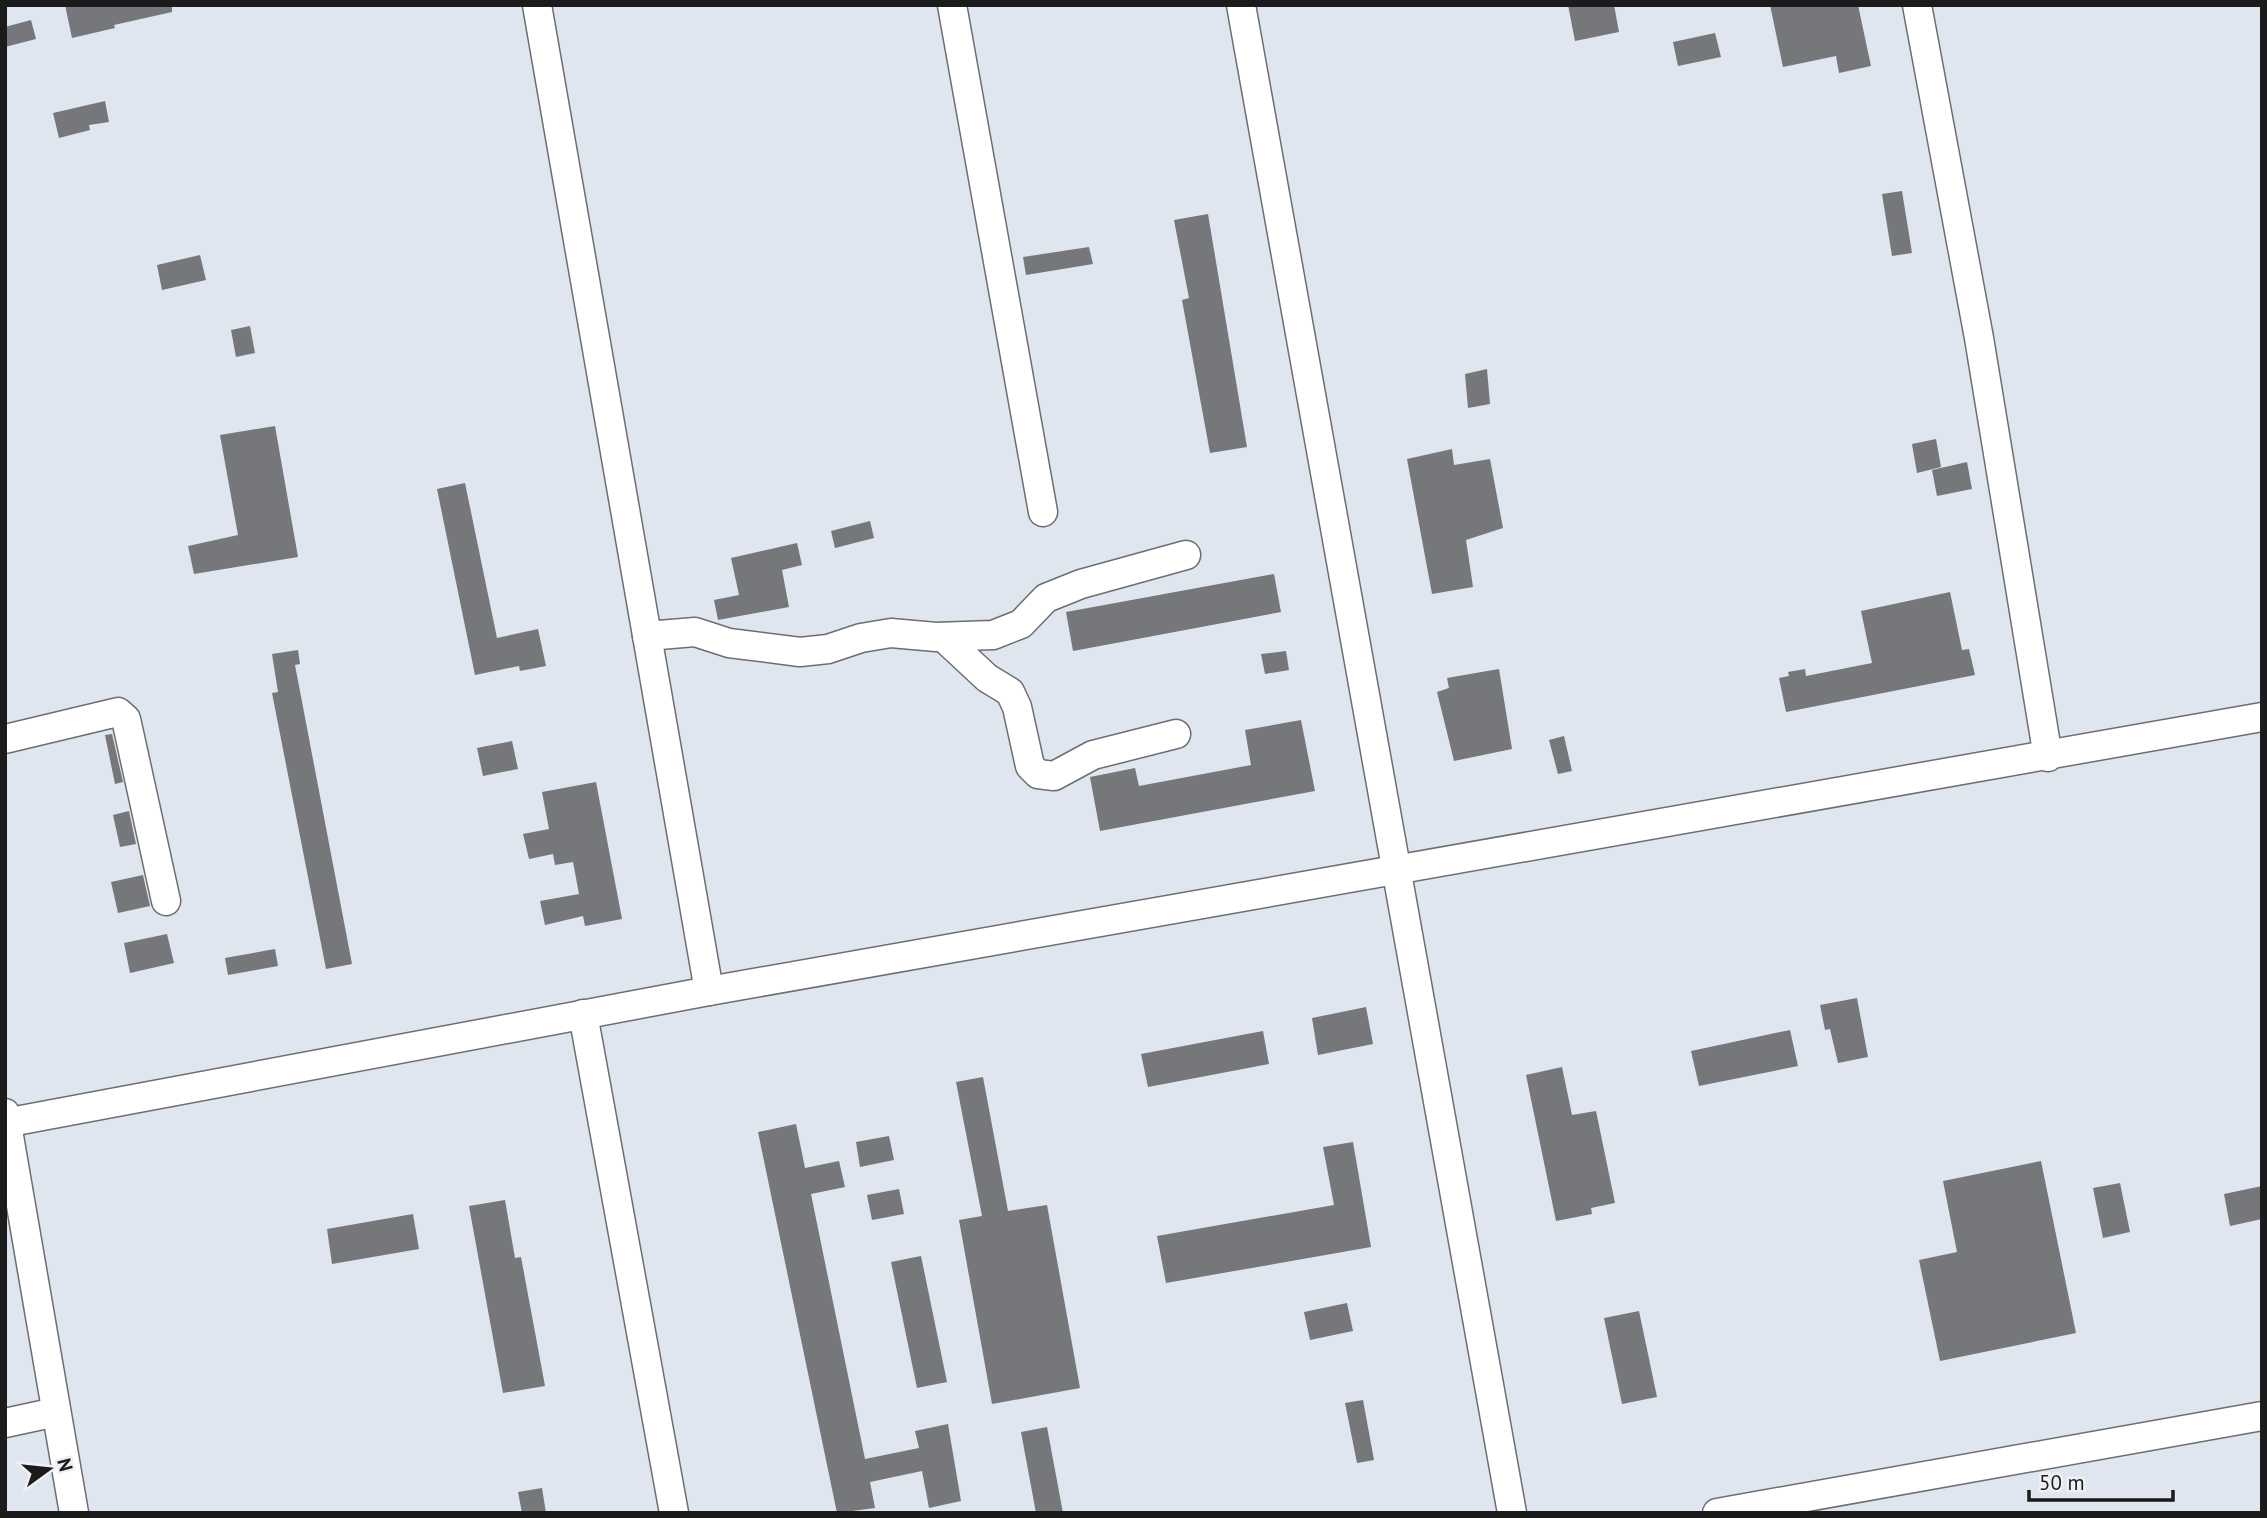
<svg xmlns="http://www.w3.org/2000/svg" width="2267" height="1518" font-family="'PT Sans',sans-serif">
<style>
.built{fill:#dfe6ef}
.building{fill:#75777a}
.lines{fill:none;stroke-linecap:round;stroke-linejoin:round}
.minor-casing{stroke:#6c6e70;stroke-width:31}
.minor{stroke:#fff;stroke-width:28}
</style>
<rect width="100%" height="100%" fill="#eef0f3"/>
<rect class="built" x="5" y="5" width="2257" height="1508"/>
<g class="building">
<polygon points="65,5 172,5 172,12 114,25 115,28 72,38"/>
<polygon points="1568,5 1614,5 1619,32 1575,41"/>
<polygon points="1770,5 1858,5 1871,66 1839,73 1836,56 1783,67"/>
<polygon points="31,20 36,39 5,47 5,27"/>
<polygon points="1715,33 1721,57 1678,66 1673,42"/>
<polygon points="105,101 109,122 89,125 90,130 59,138 53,113"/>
<polygon points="1902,191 1912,253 1892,256 1882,194"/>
<polygon points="1208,214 1247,447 1210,453 1182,300 1189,298 1174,220"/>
<polygon points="1089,247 1093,264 1026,275 1023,257"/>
<polygon points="200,255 206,280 162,290 157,265"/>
<polygon points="250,326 255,353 236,357 231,330"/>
<polygon points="1487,369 1490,404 1468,408 1465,374"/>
<polygon points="275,426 298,557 194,574 188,546 238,535 220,435"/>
<polygon points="1936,439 1941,467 1917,473 1912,444"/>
<polygon points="1452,449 1454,465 1490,459 1503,528 1466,540 1473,587 1432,594 1407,459"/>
<polygon points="1967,462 1972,489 1937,496 1932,470"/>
<polygon points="465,483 497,638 538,629 546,666 520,671 519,666 475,675 437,489"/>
<polygon points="870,521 874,538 835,548 831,531"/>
<polygon points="797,543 802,565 782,570 789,607 718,620 714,600 739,595 731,558"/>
<polygon points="1274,574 1281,612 1073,651 1066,612"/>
<polygon points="1950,592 1962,650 1969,649 1975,675 1786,712 1779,678 1789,676 1788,672 1805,669 1806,676 1872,663 1861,611"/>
<polygon points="298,650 300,664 295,665 352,964 326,969 272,693 278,692 272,654"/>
<polygon points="1286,651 1289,670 1265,674 1261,654"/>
<polygon points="1499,669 1512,749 1454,761 1437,692 1449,688 1447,678"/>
<polygon points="1301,720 1315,791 1100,831 1090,777 1135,768 1139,786 1251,765 1245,730"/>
<polygon points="112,734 123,782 115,784 105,735"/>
<polygon points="1564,736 1572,771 1558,774 1549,740"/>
<polygon points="512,741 518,769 483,776 477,748"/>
<polygon points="596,782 622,919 585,926 583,916 545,925 540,901 579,894 573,862 555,865 553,854 529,859 523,834 549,829 542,792"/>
<polygon points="129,811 136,844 120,847 113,815"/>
<polygon points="143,875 150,906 118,913 111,882"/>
<polygon points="167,934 174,963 130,973 124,943"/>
<polygon points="275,949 278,966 228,975 225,958"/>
<polygon points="1857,998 1868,1057 1838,1063 1830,1029 1825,1030 1820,1005"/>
<polygon points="1366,1007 1373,1044 1318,1055 1312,1018"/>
<polygon points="1790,1030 1798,1066 1699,1086 1691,1051"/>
<polygon points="1263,1031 1269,1064 1148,1087 1141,1054"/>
<polygon points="1562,1067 1572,1115 1596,1111 1615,1203 1591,1208 1592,1214 1556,1221 1526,1075"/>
<polygon points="983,1077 1008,1211 1047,1205 1080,1388 992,1404 959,1220 982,1216 956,1082"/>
<polygon points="796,1124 805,1168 839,1161 845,1187 811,1194 865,1459 919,1448 915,1431 948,1424 961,1501 929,1508 922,1471 870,1482 875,1508 837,1513 758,1132"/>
<polygon points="889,1136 894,1160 860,1167 856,1142"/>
<polygon points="1353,1142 1371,1247 1166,1283 1157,1236 1334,1205 1323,1147"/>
<polygon points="2041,1161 2076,1333 1940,1361 1919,1260 1957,1252 1943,1181"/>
<polygon points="2120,1183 2130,1232 2103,1238 2093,1188"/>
<polygon points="2262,1186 2262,1219 2230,1226 2224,1194"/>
<polygon points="899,1189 904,1214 872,1220 867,1195"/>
<polygon points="505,1200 515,1258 521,1257 545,1386 503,1393 469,1206"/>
<polygon points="413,1214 419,1249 332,1264 327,1229"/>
<polygon points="921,1256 947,1382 917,1388 891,1262"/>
<polygon points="1347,1303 1353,1331 1310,1340 1304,1312"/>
<polygon points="1639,1311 1657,1397 1622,1404 1604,1318"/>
<polygon points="1363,1400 1374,1460 1357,1463 1345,1403"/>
<polygon points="1047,1427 1063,1513 1036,1513 1021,1432"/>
<polygon points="542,1488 546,1513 522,1513 518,1492"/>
</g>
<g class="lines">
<defs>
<g id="minor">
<polyline points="537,5 709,991"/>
<polyline points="952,5 1043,512"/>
<polyline points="1241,5 1512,1513"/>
<polyline points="1917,5 1979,338 2048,757"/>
<polyline points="647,636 695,632 729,643 800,652 828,649 861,638 891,633 936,637 993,635 1021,624 1046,598 1081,584 1186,555"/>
<polyline points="943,637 987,678 1010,692 1017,707 1030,766 1038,774 1054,776 1093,755 1176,734"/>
<polyline points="5,739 118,712 126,719 166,901"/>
<polyline points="583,1014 674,1513"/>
<polyline points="5,1113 74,1513"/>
<polyline points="5,1123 709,991 2262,717"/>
<polyline points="5,1423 56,1412"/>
<polyline points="1717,1513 2262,1416"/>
</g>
</defs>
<use href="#minor" class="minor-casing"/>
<use href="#minor" class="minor"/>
</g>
<rect width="2267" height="1518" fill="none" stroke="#1b1b1c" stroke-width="14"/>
<g transform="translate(49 1469) rotate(75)" stroke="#eef0f3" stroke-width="5" paint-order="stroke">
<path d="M0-5L12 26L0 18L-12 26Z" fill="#1b1b1c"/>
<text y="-10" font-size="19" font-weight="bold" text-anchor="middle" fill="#1b1b1c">N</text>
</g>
<path d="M2029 1490v10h144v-10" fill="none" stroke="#1b1b1c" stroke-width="3.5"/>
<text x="2039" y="1490" font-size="21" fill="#1b1b1c" stroke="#eef0f3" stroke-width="5" paint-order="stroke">50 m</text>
</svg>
